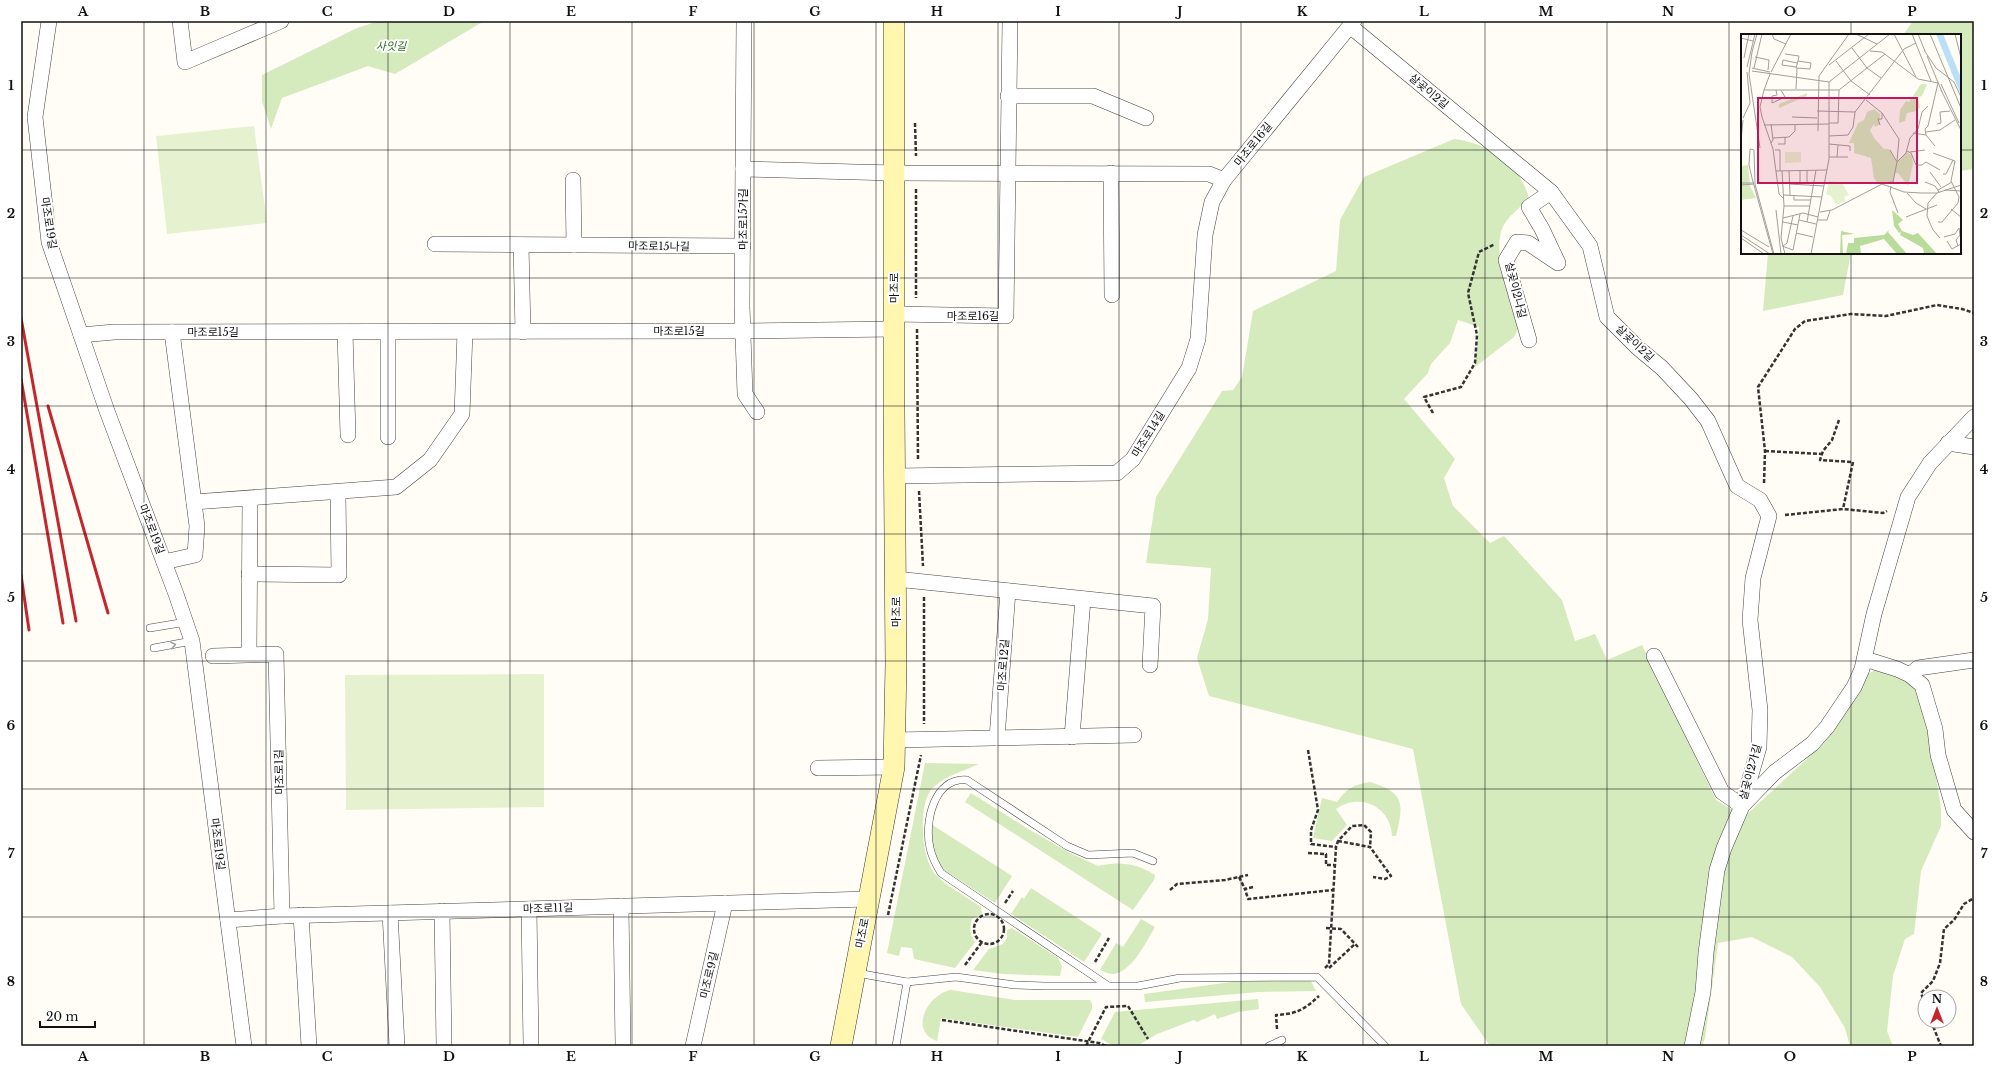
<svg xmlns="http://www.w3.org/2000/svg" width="1995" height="1067" font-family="'Libre Baskerville','Noto Sans KR',serif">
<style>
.green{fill:#d5ebbd}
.pitch{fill:#e6f2cf}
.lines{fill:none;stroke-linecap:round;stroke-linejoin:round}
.service-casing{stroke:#444;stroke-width:8}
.minor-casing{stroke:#444;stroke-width:16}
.secondary-casing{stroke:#333;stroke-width:22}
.path{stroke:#333;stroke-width:2.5;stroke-dasharray:4 2;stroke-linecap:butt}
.service{stroke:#fff;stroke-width:7}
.minor{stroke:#fff;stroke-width:15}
.secondary{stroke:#fff6b0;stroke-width:21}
.rail{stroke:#c4262e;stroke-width:3}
.oneway{stroke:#a0a0a0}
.grid{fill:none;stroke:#111;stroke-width:1;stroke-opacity:0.55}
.labels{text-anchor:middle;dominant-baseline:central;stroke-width:4;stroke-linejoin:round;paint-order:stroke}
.park-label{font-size:11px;font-style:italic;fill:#2f6b1f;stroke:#fff}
.street-label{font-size:11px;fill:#111;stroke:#fff}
.inset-road{fill:none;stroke:#a09f9a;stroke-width:1}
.view{fill:#c2185b;fill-opacity:0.15;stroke:#c2185b;stroke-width:2}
.inset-edge{fill:none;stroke:#111;stroke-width:2}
.neatline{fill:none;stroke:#111;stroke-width:1.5}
.grid-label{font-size:13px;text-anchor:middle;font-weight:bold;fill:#111}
</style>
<rect width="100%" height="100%" fill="#fffdf5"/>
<g class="green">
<polygon points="379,21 484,21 395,74 368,66 282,98 271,129 262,101 262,75 357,28"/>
<polygon points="1913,21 1974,21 1974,169 1960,171 1960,35 1903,35"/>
<path d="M1454,139C1488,143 1520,164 1529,198C1522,206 1511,214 1505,223C1489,248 1511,299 1520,325L1514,337L1475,367L1479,327L1458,320L1450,343L1431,364L1428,373L1404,399L1455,459L1444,478L1453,506L1490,543L1504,536L1562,600L1575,641L1595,634L1607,660L1642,645L1716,800L1744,817L1825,742L1866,675L1875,670L1896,672L1912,682L1921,698L1928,726L1941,808V826L1921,871L1914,934L1905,939L1893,976L1887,1031L1893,1046H1850L1845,1028L1820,987L1792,957L1752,937L1718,943L1705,1038L1702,1046H1490L1461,1004L1413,749L1209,696L1197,658L1208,619L1211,568L1146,563L1156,497L1222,391L1233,390L1242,377L1253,311L1336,271L1340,220L1364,177Z"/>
<polygon points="1768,253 1851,253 1843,295 1763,311"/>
<path d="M925,763L979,764C962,772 943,776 931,790C918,806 921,861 936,875C946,886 968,898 981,907L982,914L972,919C970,928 969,934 975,942L955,968L914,959L912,948L901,947L899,956L887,953Z"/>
<path d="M1370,782C1405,792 1404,805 1396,836H1392C1391,807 1360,792 1336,809L1347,825L1332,841L1313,838L1322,798L1337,802C1346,789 1354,784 1370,782Z"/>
<path d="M971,793L1030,830L1070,853L1098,866C1118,861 1137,863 1155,875L1154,880L1133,910L965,802Z"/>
<path d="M931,824L1012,876L995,903L944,870C932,856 932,841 931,824Z"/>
<polygon points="1031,888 1102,934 1084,962 1011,914 1022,897 1024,899"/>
<path d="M1141,919L1155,927C1146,942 1131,974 1112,974C1108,974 1103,971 1100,970L1116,943L1123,947Z"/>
<polygon points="1012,928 1058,958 1062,966 1060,976 1003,974 973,970 989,949 1003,944 1007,938 1007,930"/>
<polygon points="1310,979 1316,991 1258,992 1145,1002 1144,994 1231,982"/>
<path d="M951,990L1015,1000H1090L1092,1004V1009L1078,1037L941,1018L937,1041C908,1031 928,994 951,990Z"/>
<polygon points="1258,999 1259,1009 1238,1012 1217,1019 1215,1014 1197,1022 1194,1020 1157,1034 1137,1046 1114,1046 1101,1039 1115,1012"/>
</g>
<g class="pitch">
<polygon points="254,126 267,223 167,234 156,136"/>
<polygon points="544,674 544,807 346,810 345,675"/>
</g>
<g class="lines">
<defs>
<g id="service">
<polyline points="150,628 186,622"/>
<polyline points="154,648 192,641"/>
<polyline points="857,973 907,982 956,977 1015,985 1045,986 1138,986 1180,978 1317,977 1385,1046"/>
<path d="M1107,985L941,873C936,865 932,857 930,848C924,822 934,777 967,780L1067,846L1088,855L1133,853L1153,861"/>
<polyline points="896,1046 907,982"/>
<polyline points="1269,1046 1282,1040"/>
</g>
<g id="minor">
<polyline points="49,21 35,117 49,242 107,411 176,594 192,641 244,1046"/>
<polyline points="180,21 185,62 281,21"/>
<polyline points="744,21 742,306 745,394 757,412"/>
<polyline points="1350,26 1551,192 1590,246 1607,317 1638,348 1662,368 1691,399 1708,421 1737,486 1760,500 1769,516 1753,578 1750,620 1760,710 1759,747 1742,806 1722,792 1654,656"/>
<polyline points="1008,96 1093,96 1146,118"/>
<polyline points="743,169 894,173 1209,174 1224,180"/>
<polyline points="1111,173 1112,295"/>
<polyline points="573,180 574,245"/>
<polyline points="435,244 743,246"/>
<polyline points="521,245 523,332"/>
<polyline points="894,314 1006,316 1010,21"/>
<polyline points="345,332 348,435"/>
<polyline points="81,335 114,332 743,331 894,329"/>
<polyline points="1529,340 1506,260 1517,242 1528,243 1558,263 1542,229 1529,207 1551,192"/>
<polyline points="388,437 388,332"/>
<polyline points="1948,443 1974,447"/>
<polyline points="895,476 1117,473 1133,459 1189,368 1198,339 1205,235 1212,202 1224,180 1354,21"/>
<polyline points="194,502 396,487 430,460 462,414 465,332"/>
<polyline points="164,562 195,555 197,526 172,332"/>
<polyline points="249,574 339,575 338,493"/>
<polyline points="896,579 1153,606 1150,665"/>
<polyline points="249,654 250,499"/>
<polyline points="213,656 276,654 282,916"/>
<polyline points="1865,659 1897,669 1910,675 1922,685 1935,729 1938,755 1954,810 1974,832"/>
<polyline points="1910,675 1918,668 1974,660"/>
<polyline points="1072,737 1083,599"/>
<polyline points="997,738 1008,591"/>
<polyline points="895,740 1134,735"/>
<polyline points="818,768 894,767"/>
<polyline points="621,906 623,1046"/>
<polyline points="529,909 531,1046"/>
<polyline points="442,911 444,1046"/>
<polyline points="390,913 397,1046"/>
<polyline points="301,915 309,1046"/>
<polyline points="228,920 282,916 869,899"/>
<polyline points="693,1046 725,903"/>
<polyline points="1692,1046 1703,992 1706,953 1717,870 1724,848 1742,806 1775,772 1812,744 1827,727 1854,687 1862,669 1874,614 1908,497 1930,463 1974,417"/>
</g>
<polyline id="secondary" points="841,1046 894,767 896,664 894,410 894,21"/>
</defs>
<use href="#service" class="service-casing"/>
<use href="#minor" class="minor-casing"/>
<use href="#secondary" class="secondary-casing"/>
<g class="path">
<polyline points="915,123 916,156"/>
<polyline points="916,189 916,298"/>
<polyline points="917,329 918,460"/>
<polyline points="1433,413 1424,397 1461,387 1475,363 1477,335 1468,293 1479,252 1495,244"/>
<polyline points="1839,420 1832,440 1823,451 1820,460 1853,462 1843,509"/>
<polyline points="1765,451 1822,454"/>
<polyline points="1764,483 1765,451 1758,387 1795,329 1805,321 1851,314 1886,316 1937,305 1962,309 1974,313"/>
<polyline points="919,491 923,566"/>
<polyline points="1785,515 1843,509 1883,513 1887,511"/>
<polyline points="924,597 924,724"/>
<polyline points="1308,750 1318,810 1311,830 1311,844 1336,847"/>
<polyline points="1338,841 1370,847 1391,876 1385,879 1373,877"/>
<polyline points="1308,853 1326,854 1326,865 1334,865"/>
<polyline points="1239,877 1245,889"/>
<polyline points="1253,887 1245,889 1248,899 1333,890"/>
<polyline points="1170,890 1177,884 1225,880 1248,875"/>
<polyline points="1005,903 1013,891"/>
<circle cx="989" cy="929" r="15"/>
<polyline points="888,915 921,755"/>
<polyline points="1326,928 1341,929 1358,947"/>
<polyline points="1095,962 1109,938"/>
<polyline points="965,965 982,942"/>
<polyline points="1325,968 1329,964 1336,847 1338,841 1352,826 1364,825 1371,832 1370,847"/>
<polyline points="1329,968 1355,944"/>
<polyline points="1925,1004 1921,993 1933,981 1940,963 1944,929 1954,920 1964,904 1974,898"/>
<polyline points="942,1020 1099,1043 1106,1046"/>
<polyline points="1931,1021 1941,1046"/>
<path d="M1277,1029L1276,1015C1296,1014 1304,1010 1319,996"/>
<polyline points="1086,1046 1106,1007 1128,1006 1148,1039"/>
</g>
<use href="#service" class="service"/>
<use href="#minor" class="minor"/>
<use href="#secondary" class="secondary"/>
<g class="rail">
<polyline points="21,318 76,621"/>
<polyline points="21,379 63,623"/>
<polyline points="48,406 108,613"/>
<polyline points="21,575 29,630"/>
</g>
</g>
<defs><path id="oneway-chevron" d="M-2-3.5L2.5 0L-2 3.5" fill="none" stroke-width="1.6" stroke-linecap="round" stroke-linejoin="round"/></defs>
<use class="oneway" href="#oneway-chevron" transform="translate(173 645) rotate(-10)"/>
<path class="grid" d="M144,21V1046M266,21V1046M388,21V1046M510,21V1046M632,21V1046M754,21V1046M876,21V1046M998,21V1046M1119,21V1046M1241,21V1046M1363,21V1046M1485,21V1046M1607,21V1046M1729,21V1046M1851,21V35M21,150H1742M1960,150H1974M1851,253V1046M21,278H1974M21,406H1974M21,534H1974M21,661H1974M21,789H1974M21,917H1974"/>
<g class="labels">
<g class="park-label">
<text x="391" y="46">사잇길</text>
</g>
<g class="street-label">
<text transform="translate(1429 91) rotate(40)">살곶이2길</text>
<text transform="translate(1253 144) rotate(-51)">마조로16길</text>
<text transform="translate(743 219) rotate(-90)">마조로15가길</text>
<text transform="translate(49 223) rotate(81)">마조로19길</text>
<text transform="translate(659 246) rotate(1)">마조로15나길</text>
<text transform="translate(894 288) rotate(-90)">마조로</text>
<text transform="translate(1516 290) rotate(76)">살곶이2나길</text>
<text x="973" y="316">마조로16길</text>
<text x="679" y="331">마조로15길</text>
<text x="213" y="332">마조로15길</text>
<text transform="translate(1635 343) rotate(43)">살곶이2길</text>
<text transform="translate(1148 434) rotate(-58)">마조로14길</text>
<text transform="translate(152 529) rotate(69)">마조로19길</text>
<text transform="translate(896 612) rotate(-90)">마조로</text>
<text transform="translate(1003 665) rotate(-86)">마조로12길</text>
<text transform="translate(279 772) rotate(-91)">마조로1길</text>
<text transform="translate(1750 772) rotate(-75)">살곶이2가길</text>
<text transform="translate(218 844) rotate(83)">마조로19길</text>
<text transform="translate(548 908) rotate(-2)">마조로11길</text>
<text transform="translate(862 933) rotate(-79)">마조로</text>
<text transform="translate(709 975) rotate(-77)">마조로9길</text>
</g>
</g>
<g transform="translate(1741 34)">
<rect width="220" height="220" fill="#fffdf5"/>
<path d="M180,50H186L181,62L177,63L179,73L176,77L166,79L164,87L158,89L159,76L165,67L168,68ZM66,59V62L38,74V70ZM133,75L139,80L138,91L134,93L133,90L129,96L133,104L143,115H148L156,129L166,118L171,122L172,130L167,152L157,139H154L152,149L137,150L133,144L130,124L113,119V109H108L117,89L123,86L126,78ZM7,131L9,152L15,164L0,166V132Z" fill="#d5ebbd"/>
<path d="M151,176L162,186L157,190L161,197L172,201L177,199L196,220H183L182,214L159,201L160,198L158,199L153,192ZM149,195L147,198L166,220H156L143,205L119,212L120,220H105L107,209H113V204L143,201ZM100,197L114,200L101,201L102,220H99Z" fill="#b9dc9c"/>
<path d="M44,118H60V128L44,129ZM88,147L101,149L108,161L103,163L105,167L95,171L90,162L85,160Z" fill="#e6f2cf"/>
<path d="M195,0H202L220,44V62Z" fill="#b9e0f7"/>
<path d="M193,0L220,61L218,63Z" fill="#fffdf5"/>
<path class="inset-road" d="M16,0L11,18L8,40L19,114M31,0L33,5L45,10M115,0L136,10M153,0L175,43M171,0L190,47M177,0L184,17M189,0L220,74M214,0L220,24M0,4L12,7M111,14L126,34L140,44M183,16L195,34L213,48L220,63M129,17L141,18L177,45L197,49L187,92L184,95L185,101M44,20L58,22L57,27M186,22L201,58M14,23L28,26L27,36M3,24L8,0M57,27L70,29L69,35L55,34ZM95,27L110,47L129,61M88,31L128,0M6,33L14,0M55,33L41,31L42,26L56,29M11,34L29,38M13,34L21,0M11,37L88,48L149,0M30,38L50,0M200,50L218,89M55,55L56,34M23,56L29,40M35,56L36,61L31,62V69L44,63L40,56M88,56H98L144,20M200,56L220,96M125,66L141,79L158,105L156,127M76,77L114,78M51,83L76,84M2,84L9,69L6,38M88,89H97L98,56M196,90L200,89L199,78L209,77M23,91L88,90M139,91L137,85H141V79M77,97L78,42L108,0M185,98L199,96L214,86M172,99L185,101L194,112M88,102L107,101L112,93L114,78L163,15L175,9M32,104L48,103L54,97V90M0,107L2,86M30,109L32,106L30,90M37,110H44V103M88,110L109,112V117M34,116H39V137M149,116L156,128M166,117L170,119L175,131H181L185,128L199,136M169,118L184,116M192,119L214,127L210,147L218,163L217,169L201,188H197M88,123H107M96,123L97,111M59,136V149M66,136V149M35,137L86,136M41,137L43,172L40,204L44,220M48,137L49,161M189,138L200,153M202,140H205L212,126M184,148L194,152L198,158M0,149H13M141,149L152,148L156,128L165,119L169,104L177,95L181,78L187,72M48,150L83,152M0,151L13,150M150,152L149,158L157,179M197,156L211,148M204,156L220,157M166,159L175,169L185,175M196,159L187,169L186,182L192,196L199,204M42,161L81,163M53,161V166H70M43,165L38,160L32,115L21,83L19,73L23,56H88M43,172H69M210,175L220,183M35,176L40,220M79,178L91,176L141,150L163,158L180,159H196L220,151M165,183L196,171M42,184L62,179L77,183M58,186L75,190M76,186H86L89,177M42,188L57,191M66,188L75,136M0,196L28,213M55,199L72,203M0,201L29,220M203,203L214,200L218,194L219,201L215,206L217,212M0,204L23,220M206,207L211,215L220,210M41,212L52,216L59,180M42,212L46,209L52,182M32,220L11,144L8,131L9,115L13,116L14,150L33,220M70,220L88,125V48"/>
<path class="view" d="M17,64H176V149H17Z"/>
<rect width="220" height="220" class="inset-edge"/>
</g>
<rect width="1995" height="1067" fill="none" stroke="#ffffff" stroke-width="44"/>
<g transform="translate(1937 1009)"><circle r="19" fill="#ffffff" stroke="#a0a0a0"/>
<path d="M0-3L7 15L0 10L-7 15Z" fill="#c4262e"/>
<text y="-6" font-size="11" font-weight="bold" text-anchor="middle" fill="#111111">N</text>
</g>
<path d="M40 1021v6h55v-6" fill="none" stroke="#111111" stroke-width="2"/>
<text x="46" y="1021" font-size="12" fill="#111111" stroke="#ffffff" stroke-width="3" paint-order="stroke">20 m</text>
<rect x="22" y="22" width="1951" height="1023" class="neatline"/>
<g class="grid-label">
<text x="83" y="16">A</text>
<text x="205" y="16">B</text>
<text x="327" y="16">C</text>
<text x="449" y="16">D</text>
<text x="571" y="16">E</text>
<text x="693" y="16">F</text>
<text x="815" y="16">G</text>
<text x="937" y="16">H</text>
<text x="1058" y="16">I</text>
<text x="1180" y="16">J</text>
<text x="1302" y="16">K</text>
<text x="1424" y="16">L</text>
<text x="1546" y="16">M</text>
<text x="1668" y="16">N</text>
<text x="1790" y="16">O</text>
<text x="1912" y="16">P</text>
<text x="11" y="90">1</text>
<text x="1984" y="90">1</text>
<text x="11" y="218">2</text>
<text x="1984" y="218">2</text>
<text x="11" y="346">3</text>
<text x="1984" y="346">3</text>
<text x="11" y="474">4</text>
<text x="1984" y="474">4</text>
<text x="11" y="602">5</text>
<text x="1984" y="602">5</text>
<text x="11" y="730">6</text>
<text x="1984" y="730">6</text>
<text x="11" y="858">7</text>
<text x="1984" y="858">7</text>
<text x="11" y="986">8</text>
<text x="1984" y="986">8</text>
<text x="83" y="1061">A</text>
<text x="205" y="1061">B</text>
<text x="327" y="1061">C</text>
<text x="449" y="1061">D</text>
<text x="571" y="1061">E</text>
<text x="693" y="1061">F</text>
<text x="815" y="1061">G</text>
<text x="937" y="1061">H</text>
<text x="1058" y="1061">I</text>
<text x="1180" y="1061">J</text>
<text x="1302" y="1061">K</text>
<text x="1424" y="1061">L</text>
<text x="1546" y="1061">M</text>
<text x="1668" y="1061">N</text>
<text x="1790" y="1061">O</text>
<text x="1912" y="1061">P</text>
</g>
</svg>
